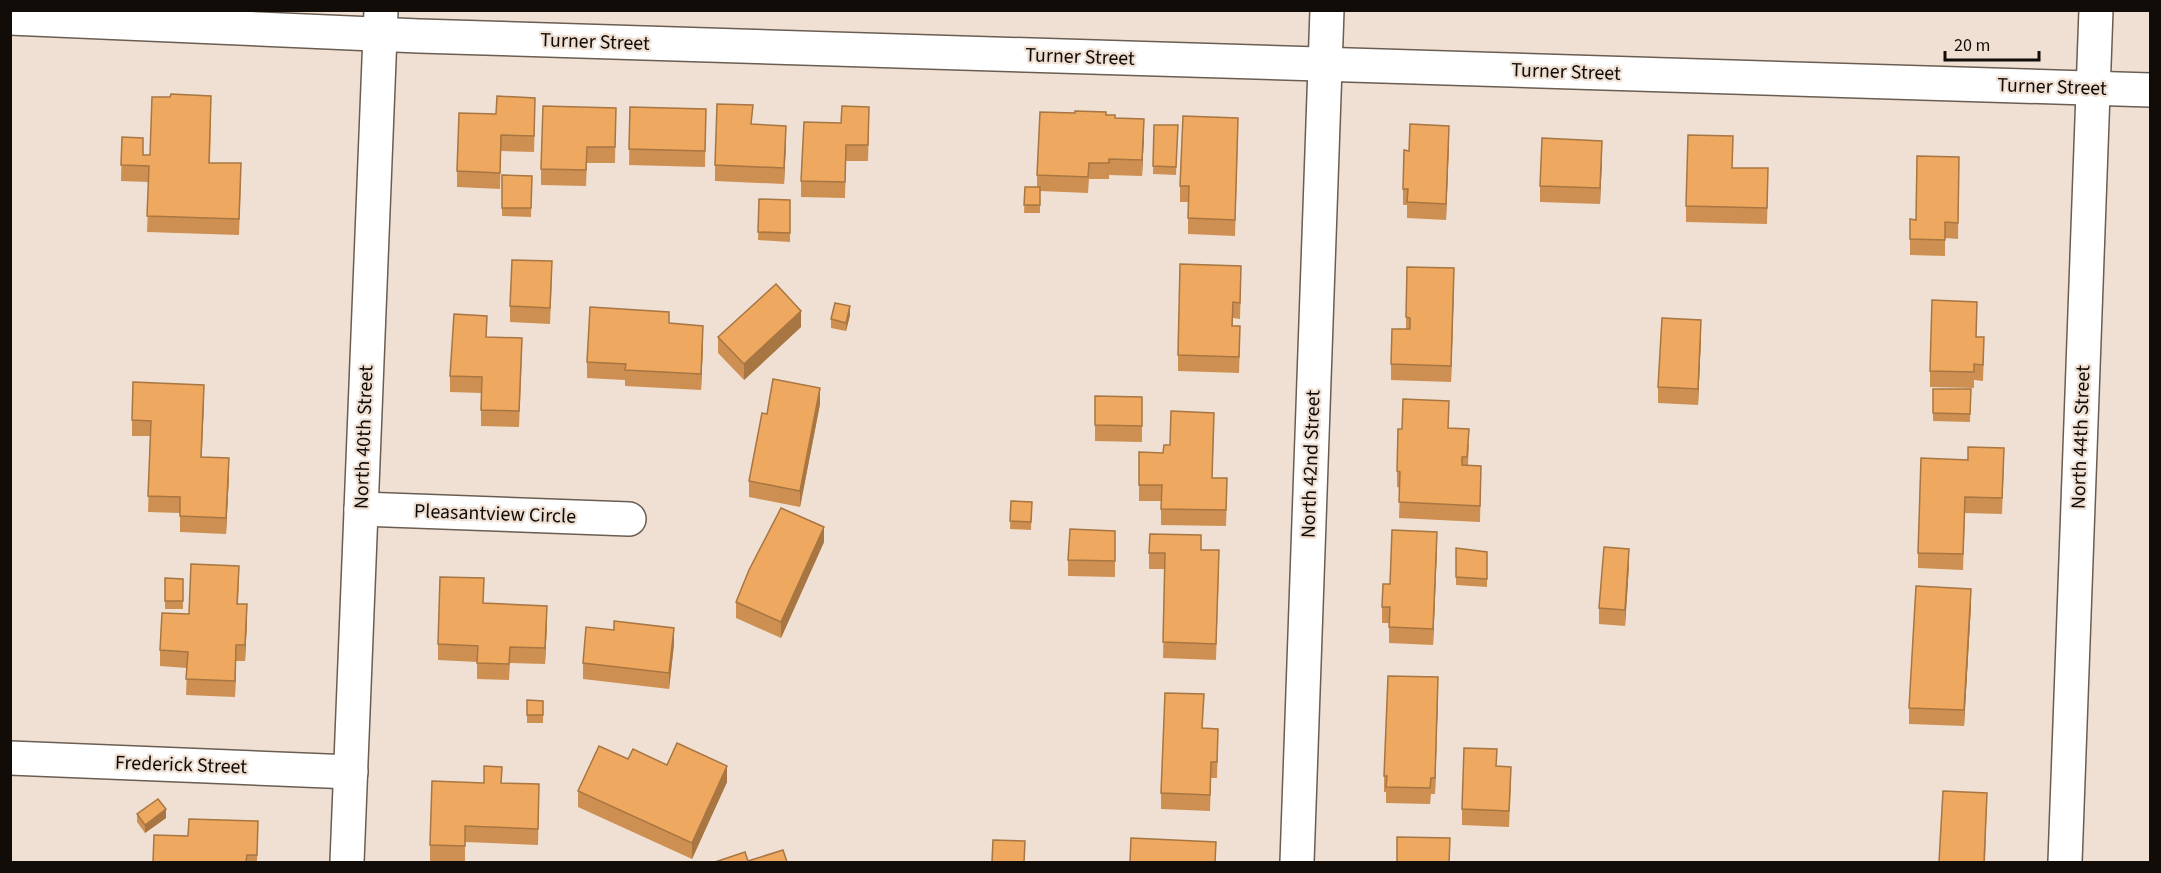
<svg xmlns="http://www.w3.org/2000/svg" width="2161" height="873" font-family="'Source Sans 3',sans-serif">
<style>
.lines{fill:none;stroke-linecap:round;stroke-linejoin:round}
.minor-casing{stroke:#6a5d52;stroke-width:36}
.minor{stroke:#fff;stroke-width:33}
.wall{fill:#ce9052}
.shaded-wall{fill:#a77642}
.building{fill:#efa85f;stroke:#a77642;stroke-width:1.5}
.labels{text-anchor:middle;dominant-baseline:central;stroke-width:4.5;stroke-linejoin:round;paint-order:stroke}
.street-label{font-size:20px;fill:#110c08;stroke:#efe0d3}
</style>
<rect width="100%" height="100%" fill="#efe0d3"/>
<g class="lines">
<defs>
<g id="minor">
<polyline points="10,18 419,36 2150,90"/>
<polyline points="361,509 629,519"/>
<polyline points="10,758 351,772"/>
<polyline points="347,862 381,10"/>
<polyline points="1297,862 1327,10"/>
<polyline points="2065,862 2096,10"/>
</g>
</defs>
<use href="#minor" class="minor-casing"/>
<use href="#minor" class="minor"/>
</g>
<g class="wall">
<polygon points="1921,10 1954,10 1954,12"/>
<polygon points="630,107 706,109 705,167 629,165"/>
<polygon points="616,108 615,163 587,163 586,186 541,185 541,169"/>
<polygon points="211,111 210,163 241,179 239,235 147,232 149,182 121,181 122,137 143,155 150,155"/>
<polygon points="496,114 535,114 534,152 501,151 500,189 457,187 457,171"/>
<polygon points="1106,115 1115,118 1144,135 1142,176 1109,175 1109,179 1089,179 1088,193 1040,191 1040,213 1024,213 1025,187 1037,187 1037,175"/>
<polygon points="841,123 869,123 868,161 846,161 845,198 801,197 801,181"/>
<polygon points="752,124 786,142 784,184 715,181 715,165"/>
<polygon points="1154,125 1178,125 1176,175 1153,174"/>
<polygon points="1238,134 1235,236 1188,234 1188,202 1180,202 1180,186"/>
<polygon points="1449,141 1446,220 1407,218 1407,205 1403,205 1403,189 1409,151"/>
<polygon points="1602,157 1600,204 1540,202 1540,186"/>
<polygon points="1959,157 1958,239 1945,238 1945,256 1910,255 1910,219 1916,220"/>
<polygon points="502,175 532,176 531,217 502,216"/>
<polygon points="1768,184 1767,224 1686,222 1686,206"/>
<polygon points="759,199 790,200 790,242 758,240"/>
<polygon points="552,277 550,324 510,322 510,306"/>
<polygon points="1241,282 1240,319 1233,318 1233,326 1240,342 1239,373 1178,371 1178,355"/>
<polygon points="1454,284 1451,382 1391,380 1391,364 1406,329 1406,317"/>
<polygon points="850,315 846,331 831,328 831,319"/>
<polygon points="1977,318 1976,337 1984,353 1983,381 1974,380 1974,388 1930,387 1930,371"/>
<polygon points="669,323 703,342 701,390 625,386 625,380 587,378 587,362"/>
<polygon points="801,327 744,380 718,353 718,337"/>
<polygon points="1701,336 1698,405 1658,403 1658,387"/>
<polygon points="487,337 522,354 519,427 481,426 481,393 450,392 450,376"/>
<polygon points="1933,389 1971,389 1970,422 1933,421"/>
<polygon points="1095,396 1142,397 1142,442 1095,441"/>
<polygon points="204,401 201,457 229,474 226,534 180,532 180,513 148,512 150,436 132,436 132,420"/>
<polygon points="820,404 800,507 749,497 749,481 767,414"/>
<polygon points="1449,428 1469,444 1468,465 1481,482 1480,522 1399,518 1400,488 1397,487 1397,471"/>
<polygon points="1214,429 1212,478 1227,494 1226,526 1161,525 1161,501 1139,501 1139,452 1163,453 1170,445"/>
<polygon points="1968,460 2004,464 2002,514 1965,513 1963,570 1918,568 1918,553"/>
<polygon points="1011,501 1032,502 1031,530 1010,529"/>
<polygon points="1115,531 1115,577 1068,576 1068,560"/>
<polygon points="824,542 781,638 736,618 736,602"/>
<polygon points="1437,548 1433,645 1389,643 1389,623 1382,623 1382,607 1390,584"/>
<polygon points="1456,548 1487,552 1487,587 1456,585"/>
<polygon points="1201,550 1219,566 1216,660 1163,658 1165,569 1149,569 1149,553"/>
<polygon points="1629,565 1625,626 1599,624 1599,608"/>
<polygon points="165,578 183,579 183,609 165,609"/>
<polygon points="239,582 238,604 247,620 245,661 236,661 235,697 186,695 187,668 160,666 160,650"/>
<polygon points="484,603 547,622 545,664 510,663 509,680 477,679 477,662 438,660 438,644"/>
<polygon points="1971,605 1964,726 1909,724 1909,708"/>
<polygon points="674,644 669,689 583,679 583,663"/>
<polygon points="1438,693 1435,794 1431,794 1430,804 1386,803 1386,792 1384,792 1384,776"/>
<polygon points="527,700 543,701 543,723 527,723"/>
<polygon points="1203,728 1218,745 1217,778 1211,778 1210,811 1161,809 1161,793"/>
<polygon points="628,759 667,765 727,782 692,859 578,807 578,791"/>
<polygon points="502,783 539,800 538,845 465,842 465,862 430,861 430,845"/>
<polygon points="1511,783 1509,827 1462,825 1462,809"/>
<polygon points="137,814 166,818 145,833 137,822"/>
<polygon points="188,836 258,837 257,862 153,862"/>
</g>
<g class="shaded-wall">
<polygon points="1144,119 1144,135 1142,176 1142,160"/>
<polygon points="786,126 786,142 784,184 784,168"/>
<polygon points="1449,126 1449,141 1446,220 1446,204"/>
<polygon points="1602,141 1602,157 1600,204 1600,188"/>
<polygon points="1454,268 1454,284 1451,382 1451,366"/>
<polygon points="850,306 850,315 846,331 846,323"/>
<polygon points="801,311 801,327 744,380 744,364"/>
<polygon points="1701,320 1701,336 1698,405 1698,389"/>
<polygon points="703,326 703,342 701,390 701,374"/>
<polygon points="204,385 204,401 201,473 201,457"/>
<polygon points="820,388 820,404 800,507 800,491"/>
<polygon points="229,458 229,474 226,534 226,518"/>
<polygon points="824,527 824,542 781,638 781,622"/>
<polygon points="1437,532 1437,548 1433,645 1433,629"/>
<polygon points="1629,549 1629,565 1625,626 1625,610"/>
<polygon points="1971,589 1971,605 1964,726 1964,710"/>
<polygon points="247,604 247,620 245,661 245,645"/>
<polygon points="547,606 547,622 545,664 545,648"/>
<polygon points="674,628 674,644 669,689 669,673"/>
<polygon points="236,645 236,661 235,697 235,681"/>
<polygon points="1438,677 1438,693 1435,794 1435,778"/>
<polygon points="727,766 727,782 692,859 692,843"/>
<polygon points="1987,793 1985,862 1984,862"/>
<polygon points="166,809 166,818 145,833 145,825"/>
</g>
<g class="building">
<polygon points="171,94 211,96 209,163 241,163 239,219 147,216 149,166 121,165 122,137 143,138 143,155 150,155 152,97 170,97"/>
<polygon points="497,96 535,98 534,136 501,135 500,173 457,171 459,113 496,114"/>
<polygon points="717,104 753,105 751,124 786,126 784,168 715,165"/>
<polygon points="543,106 616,108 615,147 587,147 586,170 541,169"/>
<polygon points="842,106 869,107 868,145 846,145 845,182 801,181 804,122 841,123"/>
<polygon points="630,107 706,109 705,151 629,149"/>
<polygon points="1075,111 1106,112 1106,115 1115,115 1115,118 1144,119 1142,160 1109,159 1109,163 1089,163 1088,177 1037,175 1040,112 1075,113"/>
<polygon points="1183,116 1238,118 1235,220 1188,218 1189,186 1180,186"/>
<polygon points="1410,124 1449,126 1446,204 1407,202 1408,189 1403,189 1404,150 1409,151"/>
<polygon points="1154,125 1178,125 1176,167 1153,166"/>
<polygon points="1688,135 1733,136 1732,168 1768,168 1767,208 1686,206"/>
<polygon points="1542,138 1602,141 1600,188 1540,186"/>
<polygon points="1917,156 1959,157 1958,223 1945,222 1945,240 1910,239 1910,219 1916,220"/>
<polygon points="502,175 532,176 531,208 502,208"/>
<polygon points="1025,187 1040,187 1040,205 1024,205"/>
<polygon points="759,199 790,200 790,233 758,232"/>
<polygon points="512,260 552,261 550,308 510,306"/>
<polygon points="1180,264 1241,266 1240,303 1233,302 1232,326 1240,326 1239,357 1178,355"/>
<polygon points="1407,267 1454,268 1451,366 1391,364 1392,329 1410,329 1410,318 1406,317"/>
<polygon points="776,284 801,311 744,364 718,337"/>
<polygon points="1932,300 1977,302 1976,337 1984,337 1983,365 1974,364 1974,372 1930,371"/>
<polygon points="835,303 850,306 846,323 831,319"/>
<polygon points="590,307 669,312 669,323 703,326 701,374 625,370 626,364 587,362"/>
<polygon points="454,314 487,316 486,337 522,338 519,411 481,410 482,377 450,376"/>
<polygon points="1662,318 1701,320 1698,389 1658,387"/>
<polygon points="773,379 820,388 800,491 749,481 762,413 767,414"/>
<polygon points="133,382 204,385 201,457 229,458 226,518 180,516 180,497 148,496 151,421 132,420"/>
<polygon points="1933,389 1971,389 1970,414 1933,413"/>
<polygon points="1095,396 1142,397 1142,426 1095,425"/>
<polygon points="1403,399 1449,401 1448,428 1469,429 1467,457 1462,457 1462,465 1481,466 1480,506 1399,502 1400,472 1397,471 1398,429 1402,429"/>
<polygon points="1171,411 1214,413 1212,478 1227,478 1226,510 1161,509 1162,485 1139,485 1139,452 1163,453 1164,445 1170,445"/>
<polygon points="1968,447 2004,448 2002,498 1965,497 1963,554 1918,553 1921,458 1968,460"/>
<polygon points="1011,501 1032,502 1031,522 1010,521"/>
<polygon points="781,508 824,527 781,622 736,602 749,570"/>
<polygon points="1070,529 1115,531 1115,561 1068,560"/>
<polygon points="1392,530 1437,532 1433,629 1389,627 1390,607 1382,607 1383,584 1390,584"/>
<polygon points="1150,534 1201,535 1201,550 1219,550 1216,644 1163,642 1165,553 1149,553"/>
<polygon points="1604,547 1629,549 1625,610 1599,608"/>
<polygon points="1456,548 1487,552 1487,579 1456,577"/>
<polygon points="191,564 239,566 237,604 247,604 245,645 236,645 235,681 186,679 188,652 160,650 162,613 189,614"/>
<polygon points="440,577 484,578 483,603 547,606 545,648 510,647 509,664 477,663 478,646 438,644"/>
<polygon points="165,578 183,579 183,601 165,601"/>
<polygon points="1916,586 1971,589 1964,710 1909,708"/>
<polygon points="614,621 674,628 669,673 583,663 586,627 614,630"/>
<polygon points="1388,676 1438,677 1435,778 1431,778 1430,788 1386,787 1387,776 1384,776"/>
<polygon points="1165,693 1204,694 1202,728 1218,729 1217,762 1211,762 1210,795 1161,793"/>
<polygon points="527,700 543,701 543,715 527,715"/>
<polygon points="677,743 727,766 692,843 578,791 599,746 628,759 633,749 667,765"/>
<polygon points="1464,748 1497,749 1496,766 1511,767 1509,811 1462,809"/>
<polygon points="484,766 502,767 501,783 539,784 538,829 465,826 465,846 430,845 432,781 484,783"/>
<polygon points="1943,791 1987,793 1984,862 1939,862"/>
<polygon points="158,799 166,809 145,825 137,814"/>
<polygon points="189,819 258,821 257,855 247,855 246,862 153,862 154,835 188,836"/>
<polygon points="1397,837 1450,838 1449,862 1397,862"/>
<polygon points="1131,838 1216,842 1215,862 1130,862"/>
<polygon points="993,840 1025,841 1024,862 992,862"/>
<polygon points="783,850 787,862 715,862 745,852 748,861"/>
</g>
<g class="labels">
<g class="street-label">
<text transform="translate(595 42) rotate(2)">Turner Street</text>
<text transform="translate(1080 57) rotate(2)">Turner Street</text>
<text transform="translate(1566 72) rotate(2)">Turner Street</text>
<text transform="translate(2052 87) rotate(2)">Turner Street</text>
<text transform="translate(364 437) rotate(-88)">North 40th Street</text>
<text transform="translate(2081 437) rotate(-88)">North 44th Street</text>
<text transform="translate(1311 464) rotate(-88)">North 42nd Street</text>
<text transform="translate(495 514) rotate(2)">Pleasantview Circle</text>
<text transform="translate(181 765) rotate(2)">Frederick Street</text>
</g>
</g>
<rect width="2161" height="873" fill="none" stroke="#110c08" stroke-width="24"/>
<path d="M1945 51v9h94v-9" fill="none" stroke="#110c08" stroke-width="3"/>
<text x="1954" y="51" font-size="18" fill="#110c08" stroke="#efe0d3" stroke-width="4.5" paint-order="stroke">20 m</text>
</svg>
